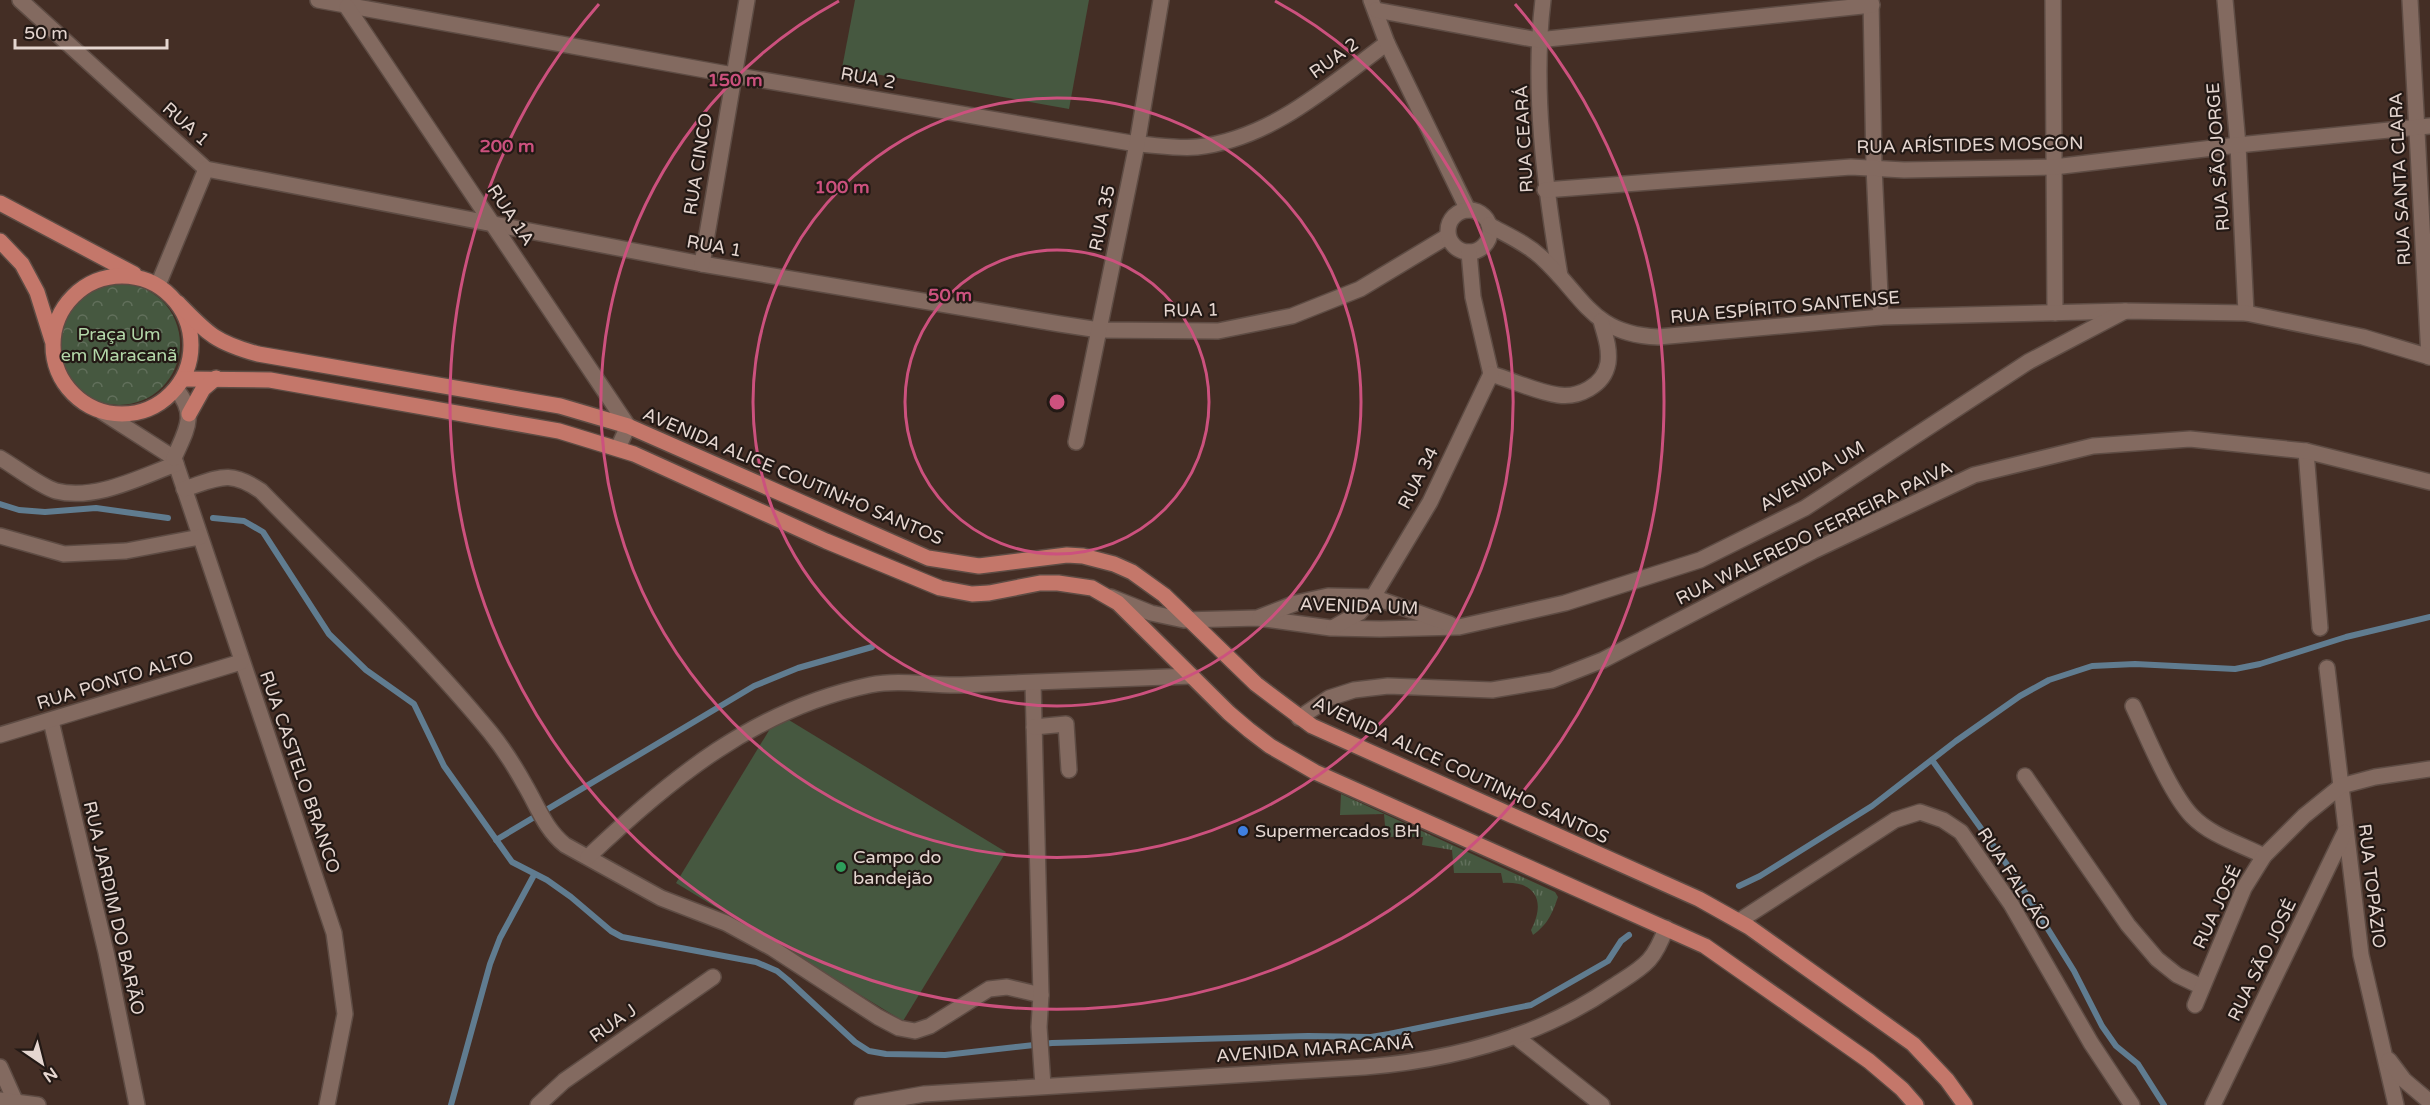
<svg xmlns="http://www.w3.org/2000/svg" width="2430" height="1105" font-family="'Varela Round',sans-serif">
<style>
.grass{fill:url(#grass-tufts)}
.park{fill:url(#park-crowns)}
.garden{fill:#465840}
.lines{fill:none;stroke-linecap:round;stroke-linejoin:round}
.stream{stroke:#607c90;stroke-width:6}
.minor-casing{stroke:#5e4c44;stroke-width:18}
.major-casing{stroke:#5e4c44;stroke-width:18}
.minor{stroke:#836a60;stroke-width:15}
.major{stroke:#c4776a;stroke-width:15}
.ring{fill:none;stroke:#cc517e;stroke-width:3}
.shop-dot{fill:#3f7fe0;stroke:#231915;stroke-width:2}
.leisure-dot{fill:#2e9e5b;stroke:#231915;stroke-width:2}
.labels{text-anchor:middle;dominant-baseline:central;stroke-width:4.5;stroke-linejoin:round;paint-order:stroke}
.street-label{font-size:18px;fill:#e5d6d0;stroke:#231915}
.park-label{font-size:18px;fill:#b3d8a9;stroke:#231915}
.poi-label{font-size:18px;fill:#e5d6d0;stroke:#231915;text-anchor:start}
.centre{fill:#cc517e;stroke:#231915;stroke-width:3}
.ring-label{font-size:18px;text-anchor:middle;font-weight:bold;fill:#cc517e;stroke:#231915;stroke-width:4.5;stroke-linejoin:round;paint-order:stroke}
</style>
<defs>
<pattern id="grass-tufts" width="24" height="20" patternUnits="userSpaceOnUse" patternTransform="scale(1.5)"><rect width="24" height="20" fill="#465840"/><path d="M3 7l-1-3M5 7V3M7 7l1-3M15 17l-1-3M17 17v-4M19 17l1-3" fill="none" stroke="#616f5b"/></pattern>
<pattern id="park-crowns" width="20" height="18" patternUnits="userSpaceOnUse" patternTransform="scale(1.5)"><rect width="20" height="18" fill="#465840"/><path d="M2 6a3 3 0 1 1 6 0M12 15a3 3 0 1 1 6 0" fill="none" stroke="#616f5b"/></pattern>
</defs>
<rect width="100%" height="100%" fill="#442e25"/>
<path class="grass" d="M1341,794L1555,892L1558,897C1552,914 1548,924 1533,935L1531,930C1546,901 1536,881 1503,883L1501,873H1454L1452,850L1422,845L1423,837H1386L1384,814L1340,815Z"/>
<circle class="park" cx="119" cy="344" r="61"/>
<g class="garden">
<polygon points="855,0 1089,0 1069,109 842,68"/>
<polygon points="779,714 1006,852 903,1021 676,883"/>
</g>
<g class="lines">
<g class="stream">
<polyline points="0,504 19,510 45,512 96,508 168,518"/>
<polyline points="213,518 244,521 263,532 329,634 366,670 414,704 444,766 512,862 547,880 571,897 611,931 622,937 756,962 777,971 788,980 855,1042 869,1051 886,1054 945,1055 1052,1043 1308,1036 1371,1037 1389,1034 1531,1005 1608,961 1621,941 1629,935"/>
<polyline points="1932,760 2013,873 2074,971 2102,1026 2116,1046 2138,1064 2164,1105"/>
<polyline points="496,840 754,686 798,668 872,647"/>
<polyline points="1739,886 1760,876 1872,806 1956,741 2020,696 2049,680 2092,666 2135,664 2235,669 2260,664 2346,637 2430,617"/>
<polyline points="451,1105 490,964 500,938 534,875"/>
</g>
<defs>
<g id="minor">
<polyline points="20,0 206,169 702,264 1060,324 1099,330 1218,331 1292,316 1360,289 1448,236"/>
<path d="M318,0L733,75L1137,144C1156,145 1178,149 1197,147C1271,139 1329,86 1387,43"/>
<polyline points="1371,0 1387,43 1468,210"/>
<path d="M1543,0C1532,91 1545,186 1560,276"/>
<polyline points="1871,0 1874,167 1881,317"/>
<polyline points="2053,0 2055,313"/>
<polyline points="2225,0 2238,145 2246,313"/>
<polyline points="2410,0 2429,357"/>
<polyline points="347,7 628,426 618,448"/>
<polyline points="1376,10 1538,40 1872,5"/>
<polyline points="1545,190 1851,167 1904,170 2054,167 2238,145 2430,126"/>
<circle cx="1469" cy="231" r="21"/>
<path d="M1489,225C1507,235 1526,243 1541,257C1585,297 1591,334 1658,337L1881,317L2125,311L2246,313L2363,337L2430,357"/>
<polyline points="1469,252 1473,297 1491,374"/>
<polyline points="702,264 747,0"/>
<polyline points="158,285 206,169"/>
<path d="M1491,374C1512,380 1536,392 1558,395C1578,398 1604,386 1608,363C1610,348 1605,335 1601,321"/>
<polyline points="102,412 174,458 334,933 345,1014 327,1105"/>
<polyline points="1076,442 1137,144 1161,0"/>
<polyline points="2306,451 2320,628"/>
<path d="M0,458C14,466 41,487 56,491C95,501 140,477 176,464"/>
<path d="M174,458C186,430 198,415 176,389"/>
<path d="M184,489C219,478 229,469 261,491C338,570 420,647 490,732C503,748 515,767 525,785C538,807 545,829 565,845L661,898L726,923L772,948L878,1017L899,1028L915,1031L930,1026L989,989L1007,987L1041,995"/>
<polyline points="0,536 64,554 126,551 200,537"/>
<polyline points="1111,597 1151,613 1184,620 1257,618 1331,628 1380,629 1459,627 1565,603 1700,560 1805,508 2028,362 2125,311"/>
<polyline points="1260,617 1296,603 1328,596 1373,597 1450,624"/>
<polyline points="1334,627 1359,613 1373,597 1430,502 1491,374"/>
<polyline points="2327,668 2361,955 2396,1105"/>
<polyline points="1033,683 1041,995 1039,1027 1043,1086"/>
<path d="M2133,706C2147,736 2170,793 2192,816C2210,835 2240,844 2264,856"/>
<polyline points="1299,718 1329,698 1354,690 1388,686 1492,690 1552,680 1603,660 1813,551 1974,475 2093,446 2190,439 2306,451 2430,482"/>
<polyline points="51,721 106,952 137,1105"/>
<polyline points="1034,727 1066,724 1069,770"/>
<polyline points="0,735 241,662"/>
<polyline points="2025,776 2128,925 2157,959 2177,975 2202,987"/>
<path d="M588,857C671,778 755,709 870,685C901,679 930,686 961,685C1038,682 1115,679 1192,676"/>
<polyline points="1739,921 1895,820 1920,812 1943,820 1961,832 2011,904 2091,1043 2132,1105"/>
<polyline points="2195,1005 2244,888 2264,856 2304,816 2341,786 2375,777 2430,769"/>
<polyline points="1515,1036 1602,1105"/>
<polyline points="2389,1060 2404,1080 2430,1102"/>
<polyline points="0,1067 17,1105"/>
<polyline points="0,1100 38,1105"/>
<polyline points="538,1105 564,1081 713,977"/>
<path d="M862,1105L924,1094L1365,1067C1452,1060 1539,1037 1612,987C1624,979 1639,971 1649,960C1657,951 1662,939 1666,928"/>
<polyline points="2213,1105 2345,832"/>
</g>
<g id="major">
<polyline points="0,203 134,274"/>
<polyline points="0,241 22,264 37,292 52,340"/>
<circle cx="122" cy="345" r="69"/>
<path d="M178,303C208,334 215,342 258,354L560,406L628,426L928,558L979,566L1067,555L1083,556L1114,564L1132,572L1164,595L1256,684L1312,726L1699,899L1749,927L1913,1044L1947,1080L1965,1105"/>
<polyline points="183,379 270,380 559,431 634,454 826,541 940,588 972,594 989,593 1040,583 1058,583 1092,588 1118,603 1229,713 1249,730 1270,746 1315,772 1705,946 1869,1061 1902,1089 1916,1105"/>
<polyline points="189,414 203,389 216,378"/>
</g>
</defs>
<use href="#minor" class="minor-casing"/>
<use href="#major" class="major-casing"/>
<use href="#minor" class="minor"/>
<use href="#major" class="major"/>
</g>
<g class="ring">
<circle cx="1057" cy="402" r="152"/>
<circle cx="1057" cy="402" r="304"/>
<path d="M1275 1A456 456 0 1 1 839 1"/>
<path d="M1515 4A607 607 0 1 1 599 4"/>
</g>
<circle class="shop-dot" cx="1243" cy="831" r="6"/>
<circle class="leisure-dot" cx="841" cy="867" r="6"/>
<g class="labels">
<g class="street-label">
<text transform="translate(1334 58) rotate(-36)">RUA 2</text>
<text transform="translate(868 78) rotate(10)">RUA 2</text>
<text transform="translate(186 124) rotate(42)">RUA 1</text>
<text transform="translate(1524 139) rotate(-93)">RUA CEARÁ</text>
<text transform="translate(1970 145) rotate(-1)">RUA ARÍSTIDES MOSCON</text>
<text transform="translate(2218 157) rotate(-94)">RUA SÃO JORGE</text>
<text transform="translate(698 164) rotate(-81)">RUA CINCO</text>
<text transform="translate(2400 179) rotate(-93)">RUA SANTA CLARA</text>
<text transform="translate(511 215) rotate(56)">RUA 1A</text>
<text transform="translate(1102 218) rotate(-78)">RUA 35</text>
<text transform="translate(714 246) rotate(10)">RUA 1</text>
<text transform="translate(1785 307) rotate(-5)">RUA ESPÍRITO SANTENSE</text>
<text transform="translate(1191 310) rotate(-1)">RUA 1</text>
<text transform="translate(793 476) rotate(23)">AVENIDA ALICE COUTINHO SANTOS</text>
<text transform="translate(1812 476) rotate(-31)">AVENIDA UM</text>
<text transform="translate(1418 478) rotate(-63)">RUA 34</text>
<text transform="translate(1814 533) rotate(-26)">RUA WALFREDO FERREIRA PAIVA</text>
<text transform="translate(1359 606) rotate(2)">AVENIDA UM</text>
<text transform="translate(115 680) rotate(-17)">RUA PONTO ALTO</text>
<text transform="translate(1461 770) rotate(25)">AVENIDA ALICE COUTINHO SANTOS</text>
<text transform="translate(300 772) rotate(71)">RUA CASTELO BRANCO</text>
<text transform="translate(2014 879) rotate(57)">RUA FALCÃO</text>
<text transform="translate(2372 886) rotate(83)">RUA TOPÁZIO</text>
<text transform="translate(2217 907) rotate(-65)">RUA JOSÉ</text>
<text transform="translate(114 908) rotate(77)">RUA JARDIM DO BARÃO</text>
<text transform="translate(2262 960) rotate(-64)">RUA SÃO JOSÉ</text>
<text transform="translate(613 1023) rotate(-35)">RUA J</text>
<text transform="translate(1315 1049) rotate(-4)">AVENIDA MARACANÃ</text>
</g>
<g class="park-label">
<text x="119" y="334">Praça Um<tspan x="119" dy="21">em Maracanã</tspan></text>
</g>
<g class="poi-label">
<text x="1255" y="831">Supermercados BH</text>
<text x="853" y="857">Campo do<tspan x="853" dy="21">bandejão</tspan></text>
</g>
</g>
<circle cx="1057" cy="402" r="9" class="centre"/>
<g class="ring-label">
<text x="735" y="86">150 m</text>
<text x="507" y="152">200 m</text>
<text x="842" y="193">100 m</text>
<text x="950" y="301">50 m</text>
</g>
<g transform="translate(42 1063) rotate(145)" stroke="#231915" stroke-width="4.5" paint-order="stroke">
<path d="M0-4.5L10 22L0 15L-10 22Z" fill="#e5d6d0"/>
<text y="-9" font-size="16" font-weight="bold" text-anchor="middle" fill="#e5d6d0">N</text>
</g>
<path d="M15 39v9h152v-9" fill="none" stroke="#e5d6d0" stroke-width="3"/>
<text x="24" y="39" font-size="18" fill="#e5d6d0" stroke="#231915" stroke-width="4.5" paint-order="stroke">50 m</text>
</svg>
